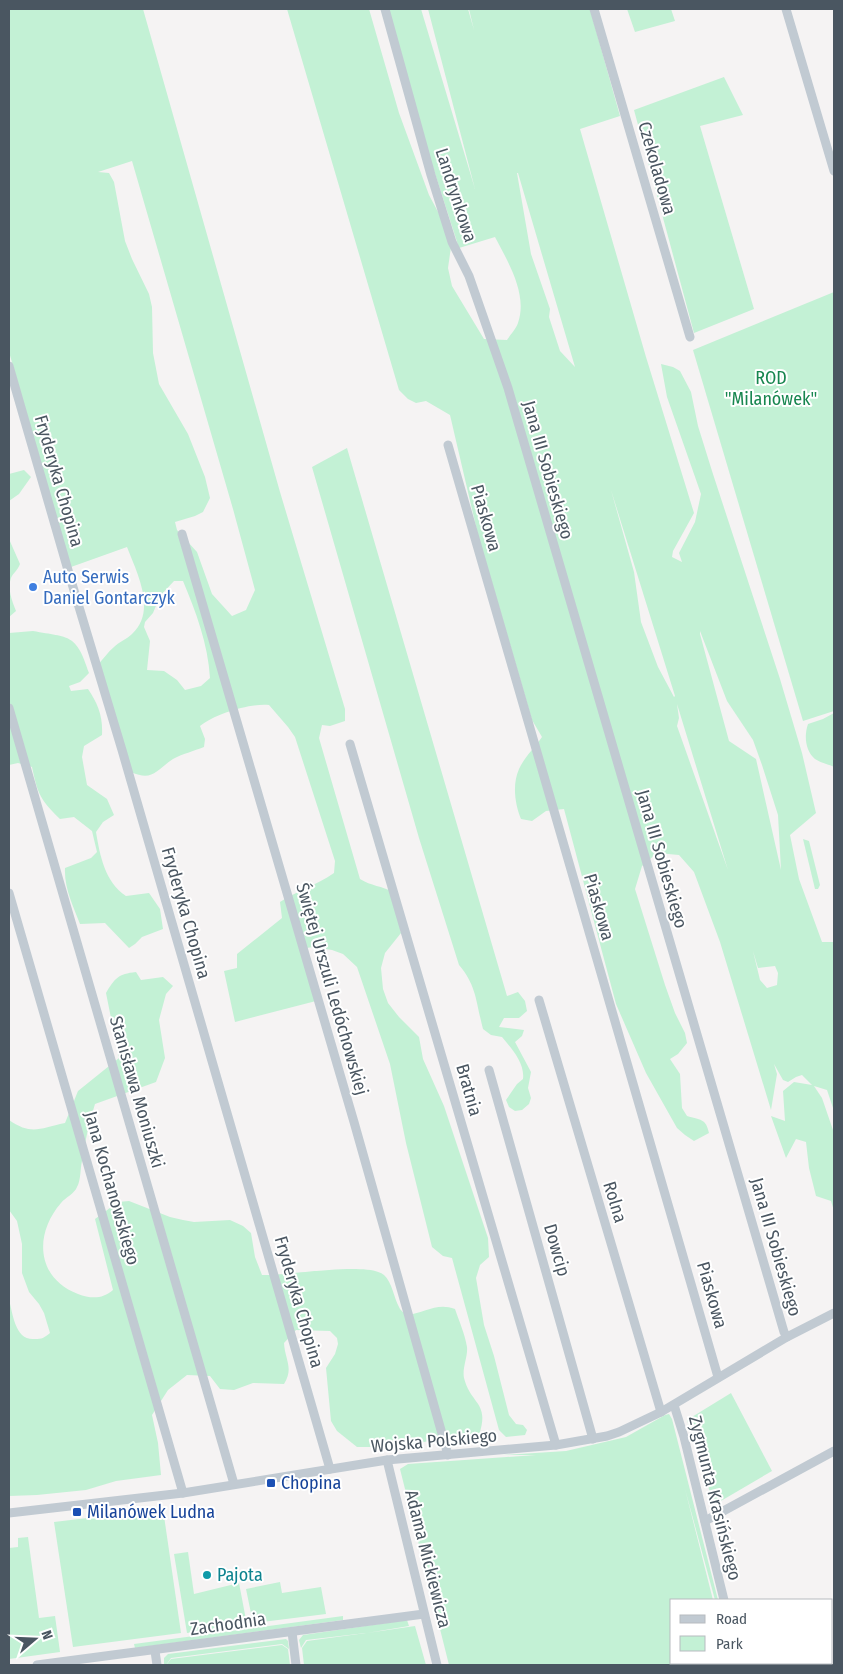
<svg xmlns="http://www.w3.org/2000/svg" width="843" height="1674" font-family="'Fira Sans Condensed',sans-serif">
<style>
.green{fill:#c3f1d5;fill-rule:evenodd}
.lines{fill:none;stroke-linecap:round;stroke-linejoin:round}
.minor{stroke:#c1cad2;stroke-width:9}
.shop-dot{fill:#3f7fe0;stroke:#fff;stroke-width:2}
.transit-dot{fill:#1a4fb4;stroke:#fff;stroke-width:2}
.culture-dot{fill:#0f9aa8;stroke:#fff;stroke-width:2}
.labels{text-anchor:middle;dominant-baseline:central;stroke-width:4;stroke-linejoin:round;paint-order:stroke}
.street-label{font-size:18px;fill:#4a5661;stroke:#fff}
.park-label{font-size:18px;fill:#17864f;stroke:#fff}
.shop-label{font-size:18px;fill:#366cbe;stroke:#fff;text-anchor:start}
.transit-label{font-size:18px;fill:#164399;stroke:#fff;text-anchor:start}
.culture-label{font-size:18px;fill:#0d838f;stroke:#fff;text-anchor:start}
</style>
<rect width="100%" height="100%" fill="#f5f3f3"/>
<g class="green">
<path d="M9,9H143L280,492L345,709V721L330,726L322,725L319,738L360,879C371,886 382,886 393,892L401,933L385,953L381,968L383,989L388,1003L399,1017L419,1037L423,1059L444,1106L488,1238L489,1257L480,1265L476,1278L484,1325L494,1356L509,1415L516,1424L523,1425L527,1430L525,1435L506,1437L499,1430L452,1258L443,1256L432,1247L406,1143L390,1064L357,967L343,954L332,950L313,947L300,949L316,1001L235,1022L224,971L237,968V954L282,918L280,902C297,891 317,885 334,873L335,861L295,737L288,727L269,705C250,703 215,714 200,726L205,739L204,747C194,751 182,754 173,759C156,770 153,782 131,772L98,665C103,659 108,652 114,647C119,642 127,639 132,634C157,611 137,573 127,547L71,567L9,352ZM132,161L233,509L255,590L246,610L232,616L212,594L197,552L177,530L175,522L195,516L203,512L210,498L205,477L188,434L159,384L153,353L152,307L149,294L132,259L125,241L114,182L109,173L98,172ZM174,581H183C196,612 208,644 210,678L201,686L185,690L177,680L164,671L147,670L150,641L144,627L145,622L153,613L160,596Z"/>
<path d="M287,9H369L399,113L429,195L445,225L451,247L448,268L452,286L484,339L507,340C510,335 516,329 518,323C528,294 508,262 495,237L459,248L430,158L388,9H421L475,189L428,9H468L474,30L469,9H590L620,116L580,129L646,357L694,513L673,551L672,557L682,562L679,553L695,522L701,494L667,397L661,364L673,367L680,371L691,392L698,426L712,471L780,679L802,753L816,813L790,835L799,879L822,942H834V1111L827,1090L814,1086L822,1098L834,1133V1211L831,1201L816,1196L809,1168L806,1142L796,1139L786,1158L771,1116L785,1121L783,1091L794,1082L812,1085L802,1075L796,1077L788,1082L783,1080L774,1064L777,1074L771,1110L720,942L694,872L679,855L657,853L642,866L635,889L665,985L675,1013L685,1033L687,1043L678,1054L670,1059L680,1074L682,1108L687,1116C700,1120 706,1118 709,1133L694,1141L685,1135L677,1128L646,1073L616,1004L564,809L546,811L532,821L521,819C515,804 512,785 519,769C524,758 535,747 542,737L532,720L478,535L450,415L426,401L416,403L408,399L399,390ZM517,173H518L575,367L560,351L549,317L550,309L531,254ZM611,490L675,696L674,697L658,667L641,622L634,572ZM700,631L727,701L753,740L762,765L778,815L781,870L756,759L729,741L700,634ZM677,704L728,870L677,726L679,718ZM753,951L758,968L775,966L778,973L777,985L767,988L760,980Z"/>
<polygon points="627,9 671,9 675,21 635,32"/>
<polygon points="724,77 743,115 700,126 754,309 694,333 634,110"/>
<polygon points="834,292 834,711 803,721 693,350"/>
<path d="M347,448L507,996L518,992L525,1001L527,1011L519,1018H504L499,1027L524,1030L522,1036L515,1042L531,1072L528,1088L531,1098L529,1104L522,1110L515,1111L509,1107L506,1100L517,1084L523,1079C525,1063 512,1049 502,1037L491,1035L483,1029C476,1003 477,986 459,965L419,838L312,467Z"/>
<polygon points="24,470 31,477 19,494 9,501 9,474"/>
<path d="M9,539L20,564C18,570 13,573 11,578C7,588 12,601 16,611L9,617Z"/>
<path d="M33,631C70,638 76,633 89,673L80,682L69,686L71,691L88,689C98,704 103,716 102,735L84,746L82,757L87,785L107,799L114,815L103,822L96,832C100,856 105,882 126,896L149,893L160,909L163,929L142,937L135,944L129,948L105,923L80,924C73,906 64,888 65,868L91,858L97,852L92,831L74,817L60,819C40,799 38,795 32,767L18,763L9,765V633Z"/>
<path d="M834,713V767C828,764 821,763 815,759C805,751 804,735 808,724L823,719Z"/>
<polygon points="803,839 809,841 820,885 818,889 815,889"/>
<path d="M136,972L141,980L163,977L173,986L166,994L159,1020L165,1058L156,1082L95,1104C89,1123 85,1141 82,1161C80,1169 81,1180 77,1187C75,1193 65,1198 61,1203C34,1234 36,1278 78,1294C91,1299 103,1299 113,1290L95,1219L118,1202L129,1201L170,1217L183,1220L194,1222L230,1220L243,1226L251,1233L255,1257L262,1275C287,1276 368,1261 384,1275C392,1282 394,1298 399,1307C400,1310 404,1313 407,1315C425,1313 437,1302 455,1309C459,1321 465,1334 467,1347C468,1357 462,1368 464,1378C471,1405 490,1402 479,1435L467,1438L434,1440L414,1444L377,1447H357L337,1431L331,1421L326,1368L335,1354L338,1344L337,1338L330,1331L296,1330L284,1343C285,1360 294,1368 284,1384L253,1383L234,1390L220,1389L210,1376L187,1375L168,1390L152,1415L158,1443L161,1475L116,1481L86,1490L37,1495L9,1496V1300C13,1314 15,1341 35,1339C42,1339 44,1338 50,1333L44,1313L39,1304L29,1292L22,1273V1244L17,1221L9,1210V1120C32,1136 40,1128 65,1123L78,1091L119,1058L106,993C115,978 118,974 136,972Z"/>
<polygon points="731,1393 772,1471 714,1505 687,1420"/>
<polygon points="669,1414 672,1419 718,1600 715,1600 685,1489 713,1600 672,1600 672,1663 729,1663 730,1665 449,1665 400,1469 408,1464 536,1455 503,1455 566,1451 626,1437 665,1415"/>
<polygon points="163,1509 181,1633 73,1647 54,1522"/>
<polygon points="28,1537 39,1618 55,1616 60,1652 9,1659 9,1548 18,1547 18,1538"/>
<polygon points="188,1552 194,1594 239,1583 247,1625 187,1633 174,1554"/>
<polygon points="280,1582 282,1593 321,1587 326,1614 253,1623 246,1589"/>
<polygon points="343,1616 343,1620 135,1648 134,1644"/>
<polygon points="407,1620 409,1626 367,1633 415,1626 426,1665 304,1665 302,1648 307,1641 366,1633 306,1640 301,1648 299,1640 303,1635"/>
<polygon points="286,1639 288,1641 289,1649 282,1644 171,1658 166,1665 164,1664 164,1658 168,1654"/>
<polygon points="282,1645 288,1649 290,1665 166,1665 171,1659"/>
</g>
<g class="lines">
<g class="minor">
<polyline points="385,9 431,175 452,242 469,276 508,388 784,1332 787,1337"/>
<polyline points="594,9 690,337"/>
<polyline points="786,9 834,171"/>
<polyline points="9,366 70,577 122,750 330,1469"/>
<polyline points="448,445 718,1377"/>
<polyline points="182,534 354,1122 448,1455"/>
<polyline points="9,708 234,1484"/>
<polyline points="350,744 556,1445"/>
<polyline points="9,893 183,1493"/>
<polyline points="539,1000 661,1412"/>
<polyline points="489,1070 593,1439"/>
<polyline points="674,1405 684,1437 724,1600"/>
<polyline points="387,1460 437,1665"/>
<polyline points="9,1513 183,1493 387,1460 556,1445 607,1436 619,1432 661,1412 787,1337 834,1313"/>
<polyline points="705,1521 834,1451"/>
<polyline points="292,1632 296,1665"/>
<polyline points="155,1651 157,1665"/>
<polyline points="740,1663 740,1665"/>
<polyline points="37,1665 424,1614"/>
</g>
</g>
<circle class="shop-dot" cx="33" cy="587" r="5"/>
<g class="transit-dot">
<rect x="266" y="1478" width="10" height="10" rx="2.5"/>
<rect x="72" y="1507" width="10" height="10" rx="2.5"/>
</g>
<circle class="culture-dot" cx="207" cy="1575" r="5"/>
<g class="labels">
<g class="street-label">
<text transform="translate(657 168) rotate(74)">Czekoladowa</text>
<text transform="translate(456 195) rotate(72)">Landrynkowa</text>
<text transform="translate(548 470) rotate(74)">Jana III Sobieskiego</text>
<text transform="translate(59 481) rotate(74)">Fryderyka Chopina</text>
<text transform="translate(486 518) rotate(74)">Piaskowa</text>
<text transform="translate(662 859) rotate(74)">Jana III Sobieskiego</text>
<text transform="translate(599 907) rotate(74)">Piaskowa</text>
<text transform="translate(186 913) rotate(74)">Fryderyka Chopina</text>
<text transform="translate(332 989) rotate(74)">Świętej Urszuli Ledóchowskiej</text>
<text transform="translate(469 1090) rotate(74)">Bratnia</text>
<text transform="translate(137 1092) rotate(74)">Stanisława Moniuszki</text>
<text transform="translate(112 1188) rotate(74)">Jana Kochanowskiego</text>
<text transform="translate(615 1202) rotate(73)">Rolna</text>
<text transform="translate(776 1247) rotate(74)">Jana III Sobieskiego</text>
<text transform="translate(557 1250) rotate(74)">Dowcip</text>
<text transform="translate(712 1295) rotate(74)">Piaskowa</text>
<text transform="translate(299 1302) rotate(74)">Fryderyka Chopina</text>
<text transform="translate(434 1441) rotate(-5)">Wojska Polskiego</text>
<text transform="translate(715 1498) rotate(76)">Zygmunta Krasińskiego</text>
<text transform="translate(428 1559) rotate(76)">Adama Mickiewicza</text>
<text transform="translate(228 1624) rotate(-8)">Zachodnia</text>
</g>
<g class="park-label">
<text x="771" y="378">ROD<tspan x="771" dy="21">"Milanówek"</tspan></text>
</g>
<g class="shop-label">
<text x="43" y="577">Auto Serwis<tspan x="43" dy="21">Daniel Gontarczyk</tspan></text>
</g>
<g class="transit-label">
<text x="281" y="1483">Chopina</text>
<text x="87" y="1512">Milanówek Ludna</text>
</g>
<g class="culture-label">
<text x="217" y="1575">Pajota</text>
</g>
</g>
<rect width="843" height="1674" fill="none" stroke="#4a5661" stroke-width="20"/>
<rect x="670" y="1599" width="162" height="65" fill="#ffffff" stroke="#b7bbc0"/>
<rect x="680" y="1615" width="25" height="8" fill="#c1cad2" stroke="#b7bbc0"/>
<text x="716" y="1624" font-size="15" fill="#4a5661">Road</text>
<rect x="680" y="1636" width="25" height="15" fill="#c3f1d5" stroke="#b7bbc0"/>
<text x="716" y="1649" font-size="15" fill="#4a5661">Park</text>
<g transform="translate(35 1639) rotate(71)" stroke="#ffffff" stroke-width="4" paint-order="stroke">
<path d="M0-4L9 19L0 12L-9 19Z" fill="#4a5661"/>
<text y="-8" font-size="14" font-weight="bold" text-anchor="middle" fill="#4a5661">N</text>
</g>
</svg>
